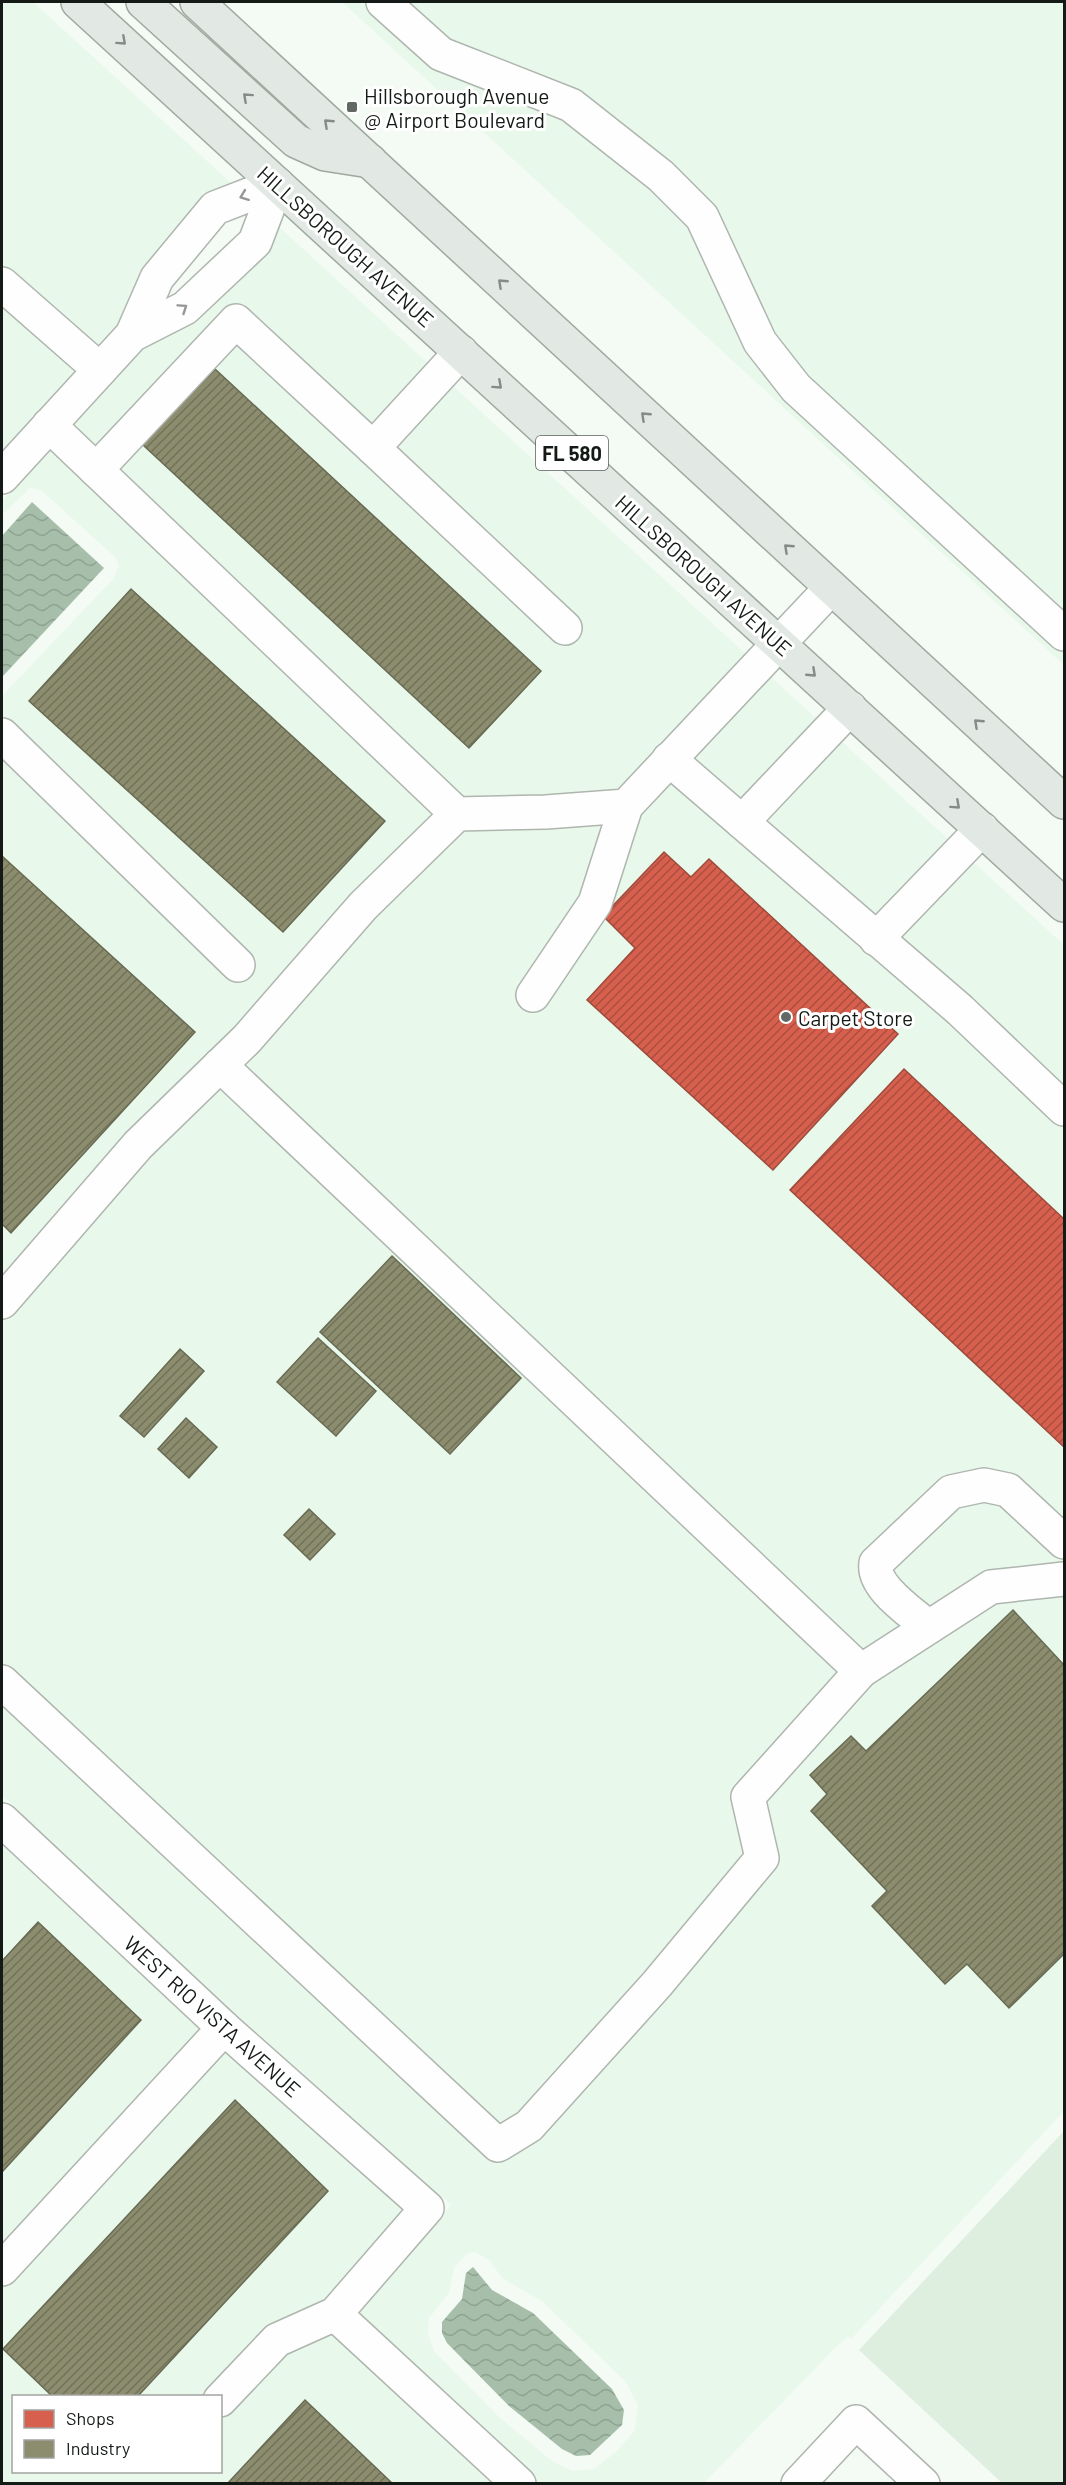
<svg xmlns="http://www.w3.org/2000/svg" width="1066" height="2485" font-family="Barlow,sans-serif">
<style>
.built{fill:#e8f9eb;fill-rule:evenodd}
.grass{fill:#deefe0}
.water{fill:url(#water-waves)}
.shops{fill:url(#shops-hatch);stroke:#9c4b3c;stroke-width:1.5}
.industry{fill:url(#industry-hatch);stroke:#686a53;stroke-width:1.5}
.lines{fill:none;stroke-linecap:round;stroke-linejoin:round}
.minor-casing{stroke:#afb5af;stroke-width:36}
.major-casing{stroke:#9ea99f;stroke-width:36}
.minor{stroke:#fdfefd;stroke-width:33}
.major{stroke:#e2e8e4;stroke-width:33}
.oneway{stroke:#858b87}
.oneway2{stroke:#949795}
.poi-dot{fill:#626863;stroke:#fff;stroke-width:2}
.labels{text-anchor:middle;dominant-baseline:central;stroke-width:6;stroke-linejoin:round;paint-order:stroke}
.shield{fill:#fff;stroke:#5a5f5b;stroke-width:1.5}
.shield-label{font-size:20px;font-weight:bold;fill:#141a15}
.poi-label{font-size:21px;fill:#141a15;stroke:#fff;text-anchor:start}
.street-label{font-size:21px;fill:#141a15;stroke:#fff}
</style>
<defs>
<pattern id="water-waves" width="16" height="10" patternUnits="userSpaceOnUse" patternTransform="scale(1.5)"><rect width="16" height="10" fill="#a6beaa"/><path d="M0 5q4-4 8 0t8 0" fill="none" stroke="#8ea391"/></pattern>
<pattern id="shops-hatch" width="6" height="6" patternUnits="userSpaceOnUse" patternTransform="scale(1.5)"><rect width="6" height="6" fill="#d6604d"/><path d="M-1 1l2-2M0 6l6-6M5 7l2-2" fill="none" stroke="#ac4e3f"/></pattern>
<pattern id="industry-hatch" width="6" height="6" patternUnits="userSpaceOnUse" patternTransform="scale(1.5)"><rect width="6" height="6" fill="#8c8c6e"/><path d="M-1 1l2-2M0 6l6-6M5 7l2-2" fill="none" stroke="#717259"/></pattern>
</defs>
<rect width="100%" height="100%" fill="#f4faf4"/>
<g class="built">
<polygon points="2,2 33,2 232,184 211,192 118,327 2,454"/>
<polygon points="342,2 1064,2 1064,665"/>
<path d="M278,226L1064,945V2111L851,2339L848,2337L836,2347L704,2483H2V1844L212,2041L427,2232L451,2205L236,2014L2,1795V696L114,578L119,565L115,557L42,491L30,488L2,515V501L142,349ZM475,2252L490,2261L502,2278L543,2302L625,2381L638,2405L635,2430L617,2451L594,2469L572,2471L552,2461L499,2417L434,2351L428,2334L429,2318L449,2293L454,2268L467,2254ZM14,2396H220V2472H14Z"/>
</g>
<polygon class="grass" points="1064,2131 1064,2483 1002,2483 859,2350"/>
<g class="water">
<polygon points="32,502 104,568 2,677 2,536"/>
<polygon points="473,2267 492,2290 533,2313 612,2389 624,2410 622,2425 590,2455 576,2456 562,2449 509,2406 447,2343 442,2333 442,2322 462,2299 466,2273"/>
</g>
<g class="shops">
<polygon points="664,852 691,877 709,859 898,1034 773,1170 587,1000 635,948 603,916"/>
<polygon points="904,1069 1064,1219 1064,1447 790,1190"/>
</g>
<g class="industry">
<polygon points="214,368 541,671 469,748 143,445"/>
<polygon points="131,589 385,821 283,932 29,701"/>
<polygon points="2,856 195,1032 11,1233 2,1224"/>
<polygon points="392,1256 521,1378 450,1454 320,1332"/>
<polygon points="318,1338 376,1391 336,1436 277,1382"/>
<polygon points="180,1349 204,1371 144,1437 120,1416"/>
<polygon points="186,1418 217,1447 189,1478 158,1449"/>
<polygon points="309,1509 335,1534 310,1560 284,1535"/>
<polygon points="1013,1610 1064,1665 1064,1954 1009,2008 967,1964 945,1984 872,1906 887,1891 811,1811 827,1794 810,1775 851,1736 866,1751"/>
<polygon points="38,1922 141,2020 2,2172 2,1961"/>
<polygon points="235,2100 328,2191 138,2396 52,2396 3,2349"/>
<polygon points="305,2400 393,2484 227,2484"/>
</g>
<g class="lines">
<defs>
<g id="minor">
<polyline points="383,2 441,54 571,105 661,176 702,217 760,342 796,388 1064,634"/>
<polyline points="2,284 100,370"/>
<polyline points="49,425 457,814"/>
<polyline points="373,448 565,628"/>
<polyline points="96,470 236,321 373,448 461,352"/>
<polyline points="2,477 132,335 185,308 255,242 277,184 215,208 157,278 132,335"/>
<polyline points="2,735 238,965"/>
<polyline points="669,759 960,1010 1064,1109"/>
<polyline points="742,822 850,708"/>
<polyline points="876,939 982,829"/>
<polyline points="533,995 595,903 626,806"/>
<polyline points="2,1302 138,1145 247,1039 363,906 457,814 546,812 626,806 831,588"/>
<path d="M927,1626C910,1611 872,1587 876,1563L951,1492L984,1485L1008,1490L1064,1542"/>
<polyline points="861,1671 991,1587 1064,1579"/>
<polyline points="2,1682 498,2145 529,2126 657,1984 762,1858 748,1797 861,1671 220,1065"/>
<polyline points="2,1820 224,2028 427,2208 335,2314 277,2340 220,2400"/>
<polyline points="2,2269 224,2028"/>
<polyline points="335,2314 519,2484"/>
<polyline points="798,2484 856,2422 923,2484"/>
</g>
<g id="major">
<polyline points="78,2 1064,905"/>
<polyline points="143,2 296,141 325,154 370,161"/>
<polyline points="197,2 1064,802"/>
</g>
</defs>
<use href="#minor" class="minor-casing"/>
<use href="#major" class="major-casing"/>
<use href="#minor" class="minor"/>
<use href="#major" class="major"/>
</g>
<defs><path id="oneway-chevron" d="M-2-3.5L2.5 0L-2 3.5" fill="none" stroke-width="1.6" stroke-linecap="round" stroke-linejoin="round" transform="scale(1.5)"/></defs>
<g class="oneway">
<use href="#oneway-chevron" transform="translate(122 41) rotate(42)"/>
<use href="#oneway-chevron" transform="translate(247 97) rotate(-138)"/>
<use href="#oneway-chevron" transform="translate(328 123) rotate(-137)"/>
<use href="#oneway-chevron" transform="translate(502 283) rotate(-137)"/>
<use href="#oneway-chevron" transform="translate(498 385) rotate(42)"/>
<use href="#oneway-chevron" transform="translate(645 416) rotate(-137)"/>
<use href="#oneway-chevron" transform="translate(788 548) rotate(-137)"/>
<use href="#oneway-chevron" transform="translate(812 673) rotate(43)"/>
<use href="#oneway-chevron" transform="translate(978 723) rotate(-137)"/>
<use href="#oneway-chevron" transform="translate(956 805) rotate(42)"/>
</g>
<g class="oneway2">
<use href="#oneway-chevron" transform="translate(244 196) rotate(159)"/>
<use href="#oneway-chevron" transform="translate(183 308) rotate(-34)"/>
</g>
<g class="poi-dot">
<rect x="346" y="101" width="12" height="12" rx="3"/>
<circle cx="786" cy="1017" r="6"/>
</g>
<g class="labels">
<rect class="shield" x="536" y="436" width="72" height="34" rx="4.5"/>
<g class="shield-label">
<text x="572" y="453">FL 580</text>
</g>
<g class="poi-label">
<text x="364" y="95">Hillsborough Avenue<tspan x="364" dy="24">@ Airport Boulevard</tspan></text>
<text x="798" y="1017">Carpet Store</text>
</g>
<g class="street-label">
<text transform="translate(346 246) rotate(42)">HILLSBOROUGH AVENUE</text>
<text transform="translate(704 575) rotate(42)">HILLSBOROUGH AVENUE</text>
<text transform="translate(213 2016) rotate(42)">WEST RIO VISTA AVENUE</text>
</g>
</g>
<rect width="1066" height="2485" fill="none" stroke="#141a15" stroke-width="6"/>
<rect x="12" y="2395" width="210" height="78" fill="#ffffff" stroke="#a1a3a1" stroke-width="1.5"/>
<rect x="24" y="2410" width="30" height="18" fill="#d6604d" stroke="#a1a3a1" stroke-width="1.5"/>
<text x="66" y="2425" font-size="18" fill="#141a15">Shops</text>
<rect x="24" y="2440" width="30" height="18" fill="#8c8c6e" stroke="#a1a3a1" stroke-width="1.5"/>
<text x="66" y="2455" font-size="18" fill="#141a15">Industry</text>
</svg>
